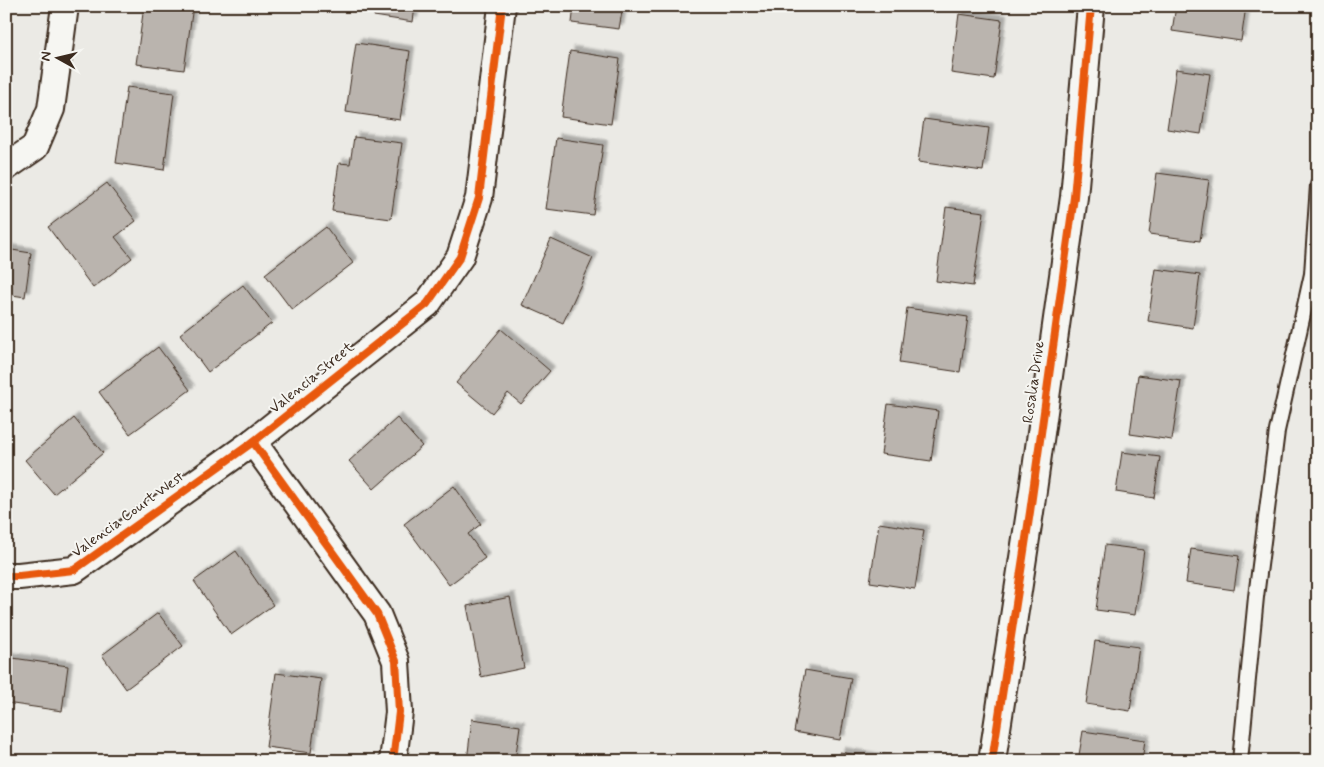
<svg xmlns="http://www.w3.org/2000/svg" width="1324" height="767" font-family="Mynerve,sans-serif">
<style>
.building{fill:#bab4ae;stroke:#3b2a1e;filter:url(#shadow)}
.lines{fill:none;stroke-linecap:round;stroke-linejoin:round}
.lane-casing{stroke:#3b2a1e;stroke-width:18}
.street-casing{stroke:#3b2a1e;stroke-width:30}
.lane{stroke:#f6f6f2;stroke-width:14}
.street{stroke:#f6f6f2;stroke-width:26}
.cycleway-casing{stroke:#f6f6f2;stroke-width:11}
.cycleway{stroke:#e8590c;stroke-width:8}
.labels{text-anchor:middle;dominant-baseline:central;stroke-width:4;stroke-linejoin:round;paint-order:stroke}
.street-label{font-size:15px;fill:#3b2a1e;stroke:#f6f6f2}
</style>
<defs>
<filter id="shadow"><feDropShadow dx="4.5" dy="-4.5" stdDeviation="1" flood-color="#0004"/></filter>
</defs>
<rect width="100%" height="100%" fill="#ebeae5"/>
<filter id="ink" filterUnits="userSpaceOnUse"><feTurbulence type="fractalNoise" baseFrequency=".02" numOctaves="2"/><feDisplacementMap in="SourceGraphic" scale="10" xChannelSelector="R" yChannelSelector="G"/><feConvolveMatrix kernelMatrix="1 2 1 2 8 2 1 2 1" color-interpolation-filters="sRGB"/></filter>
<g filter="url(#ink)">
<g class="building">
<polygon points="144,6 193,6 184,70 136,64"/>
<polygon points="375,6 415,6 413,22 374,16"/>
<polygon points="574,6 623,6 619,29 572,23"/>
<polygon points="1176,6 1246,6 1241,41 1172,31"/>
<polygon points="959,14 1002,20 994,79 951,73"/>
<polygon points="356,43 410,51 400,120 346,112"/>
<polygon points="570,51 620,59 611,124 561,117"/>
<polygon points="1176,69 1210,74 1201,134 1167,129"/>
<polygon points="127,87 174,93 164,170 116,163"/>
<polygon points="924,119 989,128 983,171 918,162"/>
<polygon points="354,137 402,143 391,219 332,211 339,163 350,164"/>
<polygon points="556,138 603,145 593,215 546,209"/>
<polygon points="1157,173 1209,180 1200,241 1149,234"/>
<polygon points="107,183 136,221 115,237 132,258 93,288 48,227"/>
<polygon points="946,207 984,212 973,286 936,281"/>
<polygon points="326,227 353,263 292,310 265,274"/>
<polygon points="551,239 593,258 563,323 522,305"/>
<polygon points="6,249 31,253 25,297 6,294"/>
<polygon points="1156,269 1200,275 1193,328 1148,321"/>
<polygon points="243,285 272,323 208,372 180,334"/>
<polygon points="907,308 968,317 960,372 899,363"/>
<polygon points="501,329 550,371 521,404 508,393 492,413 456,383"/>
<polygon points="158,347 190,390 130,434 99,392"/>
<polygon points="1138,375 1181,381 1172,440 1130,434"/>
<polygon points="888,404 938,411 931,461 881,454"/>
<polygon points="74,418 103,453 54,494 25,460"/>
<polygon points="397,418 422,446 374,489 349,461"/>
<polygon points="1122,452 1160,457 1154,498 1116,492"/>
<polygon points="454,486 481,524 468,534 485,558 449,585 404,524"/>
<polygon points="879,523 924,530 915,589 870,582"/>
<polygon points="1105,545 1144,550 1135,615 1096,610"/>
<polygon points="1191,549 1239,556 1234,590 1186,583"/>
<polygon points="236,551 273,605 231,635 194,581"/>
<polygon points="510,597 524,668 481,677 467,606"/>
<polygon points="158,613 183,646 126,689 102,655"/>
<polygon points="1095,641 1139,647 1130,711 1086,704"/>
<polygon points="6,657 68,666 62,711 6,703"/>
<polygon points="805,670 851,678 840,740 794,732"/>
<polygon points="276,673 321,679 311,753 266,747"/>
<polygon points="472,719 520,726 515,761 467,761"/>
<polygon points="1083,731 1145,740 1142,761 1078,761"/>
<polygon points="840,752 893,761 839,761"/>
</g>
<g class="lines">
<defs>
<polyline id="lane" points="1240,761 1256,597 1277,431 1312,274 1318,185"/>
<g id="street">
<polyline points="6,167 35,147 51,109 65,6"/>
<polyline points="253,442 377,614 396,661 399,712 393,761"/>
<polyline points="6,576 19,576 74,570 253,442 427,304 460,257 479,198 502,6"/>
<polyline points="992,761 1030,512 1074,197 1091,6"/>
</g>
</defs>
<use href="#lane" class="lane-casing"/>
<use href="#street" class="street-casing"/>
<use href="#lane" class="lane"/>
<use href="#street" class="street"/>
<defs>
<g id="cycleway">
<polyline points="253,442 377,614 396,661 399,712 393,761"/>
<polyline points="6,576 19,576 74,570 253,442 427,304 460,257 479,198 502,6"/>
<polyline points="992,761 1030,512 1074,197 1091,6"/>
</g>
</defs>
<use href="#cycleway" class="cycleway-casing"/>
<use href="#cycleway" class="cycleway"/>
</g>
</g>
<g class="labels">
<g class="street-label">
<text transform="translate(312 378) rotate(-39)">Valencia Street</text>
<text transform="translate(1034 382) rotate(-82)">Rosalia Drive</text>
<text transform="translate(128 515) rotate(-36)">Valencia Court West</text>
</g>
</g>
<rect width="1324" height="767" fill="none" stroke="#f6f6f2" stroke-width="25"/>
<rect x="12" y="12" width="1299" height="742" fill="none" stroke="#3b2a1e" stroke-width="2" filter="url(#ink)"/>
<g transform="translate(58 58) rotate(278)" stroke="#f6f6f2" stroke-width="4" paint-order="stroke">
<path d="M0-4L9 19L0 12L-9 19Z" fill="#3b2a1e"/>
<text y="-8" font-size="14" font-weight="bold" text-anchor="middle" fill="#3b2a1e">N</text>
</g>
</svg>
